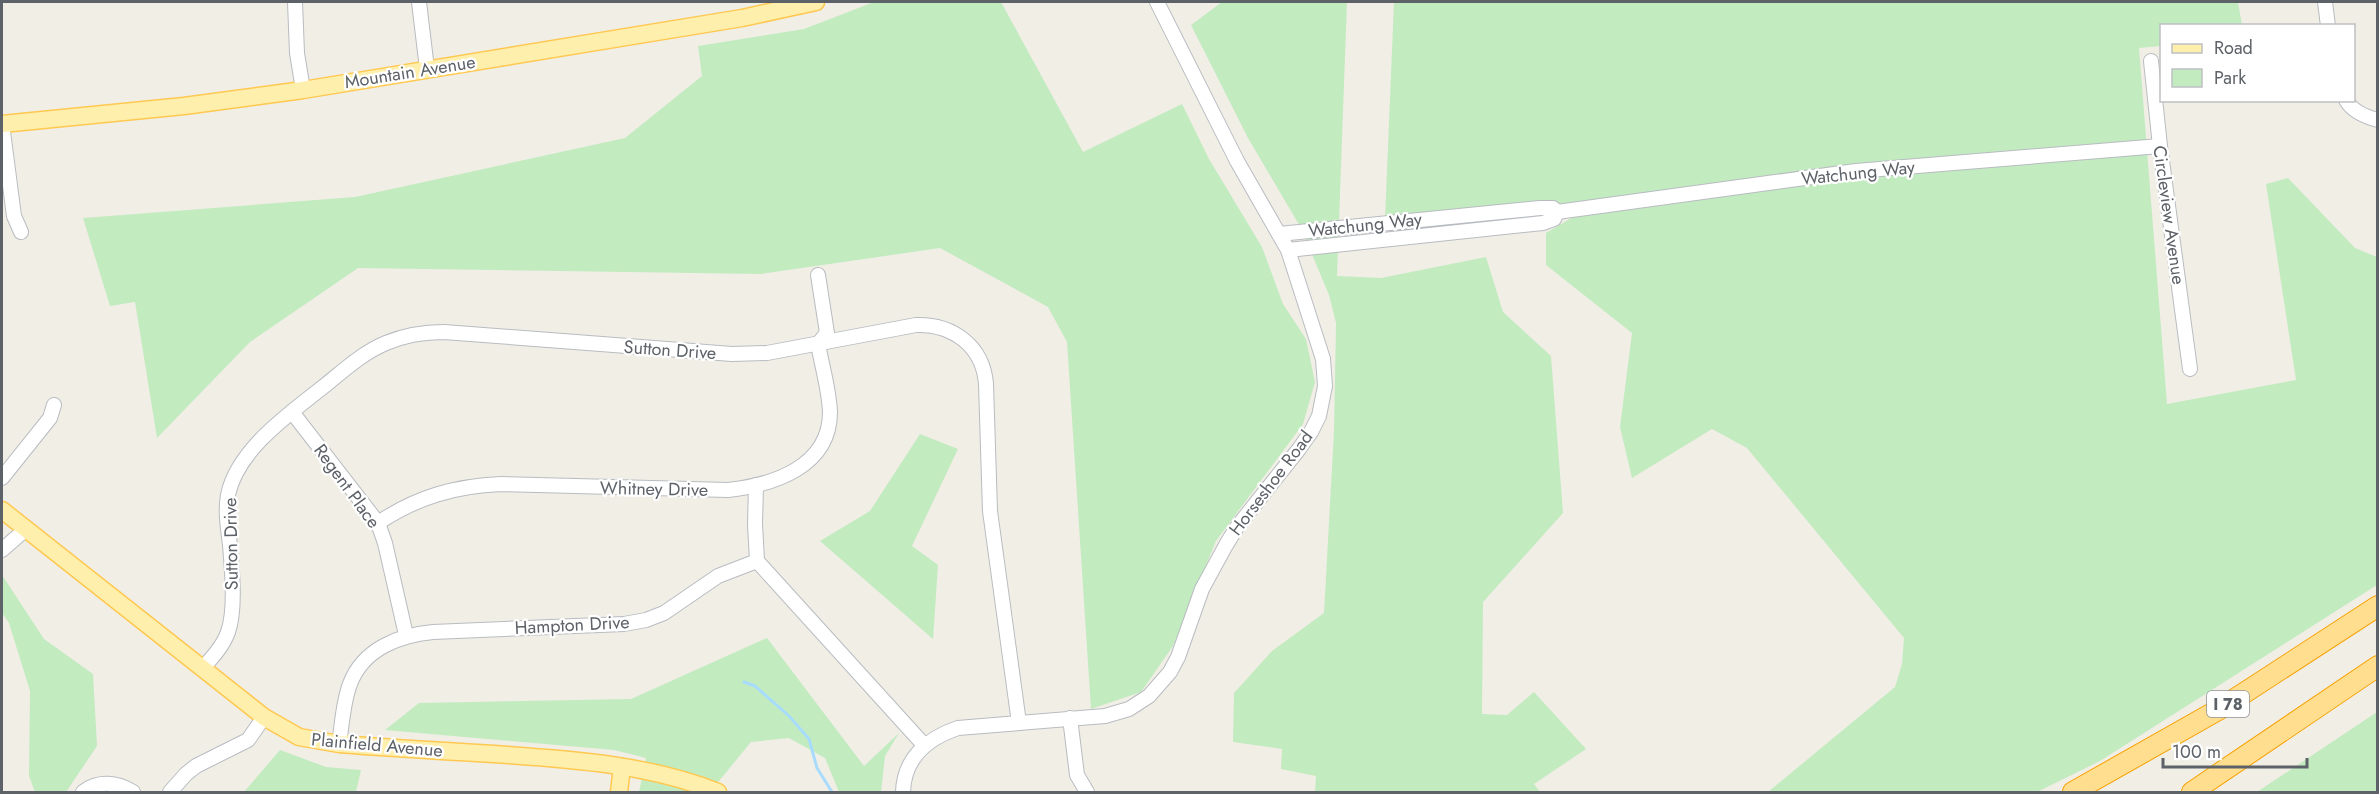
<svg xmlns="http://www.w3.org/2000/svg" width="2379" height="794" font-family="Jost,sans-serif">
<style>
.green{fill:#c2ebc0}
.lines{fill:none;stroke-linecap:round;stroke-linejoin:round}
.stream{stroke:#a8dcff;stroke-width:3}
.minor-casing{stroke:#b8bcc1;stroke-width:16}
.major-casing{stroke:#ffc851;stroke-width:19}
.highway-casing{stroke:#f7a000;stroke-width:22}
.minor{stroke:#fff;stroke-width:14}
.major{stroke:#ffefad;stroke-width:16}
.highway{stroke:#ffde8f;stroke-width:20}
.labels{text-anchor:middle;dominant-baseline:central;stroke-width:4.5;stroke-linejoin:round;paint-order:stroke}
.shield{fill:#fff;stroke:#8e9195;stroke-width:1.5}
.shield-label{font-size:16px;font-weight:bold;fill:#5d6268}
.street-label{font-size:18px;fill:#5d6268;stroke:#fff}
</style>
<rect width="100%" height="100%" fill="#f1eee6"/>
<g class="green">
<polygon points="874,2 1001,2 1083,152 1182,104 1209,159 1262,247 1283,304 1306,339 1315,382 1303,424 1216,541 1173,646 1141,692 1091,709 1067,342 1048,307 940,248 761,274 358,268 250,342 157,438 135,302 110,306 83,218 355,197 625,138 702,76 698,46 804,29"/>
<polygon points="1222,2 1347,2 1337,276 1381,278 1486,257 1503,312 1551,356 1563,513 1483,602 1482,714 1507,715 1534,692 1586,749 1534,784 1540,792 1315,792 1316,776 1281,769 1282,749 1233,742 1234,693 1272,651 1324,613 1334,431 1336,323 1329,295 1301,228 1248,138 1191,25"/>
<polygon points="1394,2 2238,2 2242,25 2162,26 2161,46 2139,48 2167,404 2296,380 2266,184 2288,178 2355,248 2377,257 2377,585 2100,761 2037,792 1768,792 1895,687 1902,664 1904,638 1747,448 1712,429 1632,478 1620,427 1632,333 1546,265 1546,233 1602,200 1385,219"/>
<polygon points="920,434 958,449 912,546 938,565 933,639 820,541 870,511"/>
<polygon points="2,575 44,639 93,674 97,746 66,792 35,792 29,776 30,691 9,623 2,613"/>
<polygon points="767,638 864,766 899,733 885,756 881,792 839,792 825,758 789,738 751,742 710,792 639,792 646,758 614,750 385,730 419,703 631,699"/>
<polygon points="2377,712 2377,792 2257,792"/>
<polygon points="280,750 326,767 361,770 356,792 244,792"/>
</g>
<g class="lines">
<polyline class="stream" points="744,682 755,686 789,716 809,739 817,768 832,792"/>
<defs>
<g id="minor">
<polyline points="295,2 297,53 303,90"/>
<polyline points="419,2 427,69"/>
<polyline points="2325,2 2328,26"/>
<polyline points="2151,61 2160,146 2190,369"/>
<path d="M2346,100C2352,111 2366,117 2378,120"/>
<polyline points="2,124 14,216 21,232"/>
<polyline points="1557,212 1856,171 2160,146"/>
<polyline points="1279,234 1540,208 1553,208 1557,212 1554,219 1543,223 1288,250"/>
<polyline points="292,412 378,523 385,543 406,635"/>
<polyline points="2,478 50,418 54,405"/>
<polyline points="756,485 755,524 757,561"/>
<path d="M378,523C417,497 455,486 501,484L728,490C773,485 830,467 830,412C829,389 822,366 818,344L827,333L818,275"/>
<polyline points="2,550 26,529"/>
<path d="M202,669C212,658 223,646 228,632C236,609 232,570 230,545C228,529 225,512 228,495C237,450 289,414 323,387C343,371 362,353 386,343C405,335 424,332 444,332L732,354L767,353L916,325C953,324 983,346 986,384L990,511L1019,723"/>
<polyline points="1070,718 1077,775 1087,792"/>
<path d="M339,744C342,725 343,702 350,684C363,649 399,635 433,632L624,624L646,620L664,613L718,576L757,561L924,745"/>
<path d="M83,792C98,780 117,782 133,792"/>
<polyline points="170,792 186,774 196,766 248,740 264,717"/>
<path d="M903,792C904,758 928,738 958,728L1105,716L1129,709L1149,696L1170,672L1178,657L1202,589L1226,545L1237,527L1299,449L1311,432L1319,416L1325,386L1323,359L1288,250L1237,161L1157,2"/>
</g>
<g id="major">
<polyline points="2,124 184,106 303,90 742,18 816,2"/>
<path d="M2,510L264,717L299,737L339,744C390,748 442,751 494,754C568,759 648,764 718,792"/>
<polyline points="619,792 622,767"/>
</g>
<g id="highway">
<polyline points="2073,792 2218,710 2378,606"/>
<polyline points="2192,792 2378,666"/>
</g>
</defs>
<use href="#minor" class="minor-casing"/>
<use href="#major" class="major-casing"/>
<use href="#highway" class="highway-casing"/>
<use href="#minor" class="minor"/>
<use href="#major" class="major"/>
<use href="#highway" class="highway"/>
</g>
<g class="labels">
<rect class="shield" x="2207" y="691" width="42" height="26" rx="4.5"/>
<g class="shield-label">
<text x="2228" y="704">I 78</text>
</g>
<g class="street-label">
<text transform="translate(410 72) rotate(-9)">Mountain Avenue</text>
<text transform="translate(1858 173) rotate(-6)">Watchung Way</text>
<text transform="translate(2169 215) rotate(82)">Circleview Avenue</text>
<text transform="translate(1365 225) rotate(-6)">Watchung Way</text>
<text transform="translate(670 350) rotate(4)">Sutton Drive</text>
<text transform="translate(1271 483) rotate(-53)">Horseshoe Road</text>
<text transform="translate(347 486) rotate(54)">Regent Place</text>
<text transform="translate(654 489) rotate(1)">Whitney Drive</text>
<text transform="translate(231 544) rotate(-91)">Sutton Drive</text>
<text transform="translate(572 625) rotate(-3)">Hampton Drive</text>
<text transform="translate(377 745) rotate(5)">Plainfield Avenue</text>
</g>
</g>
<rect width="2379" height="794" fill="none" stroke="#5d6268" stroke-width="6"/>
<rect x="2160" y="24" width="195" height="78" fill="#ffffff" stroke="#bec0c3" stroke-width="1.5"/>
<rect x="2172" y="44" width="30" height="9" fill="#ffefad" stroke="#bec0c3" stroke-width="1.5"/>
<text x="2214" y="54" font-size="18" fill="#5d6268">Road</text>
<rect x="2172" y="69" width="30" height="18" fill="#c2ebc0" stroke="#bec0c3" stroke-width="1.5"/>
<text x="2214" y="84" font-size="18" fill="#5d6268">Park</text>
<path d="M2163 758v9h144v-9" fill="none" stroke="#5d6268" stroke-width="3"/>
<text x="2172" y="758" font-size="18" fill="#5d6268" stroke="#ffffff" stroke-width="4.5" paint-order="stroke">100 m</text>
</svg>
